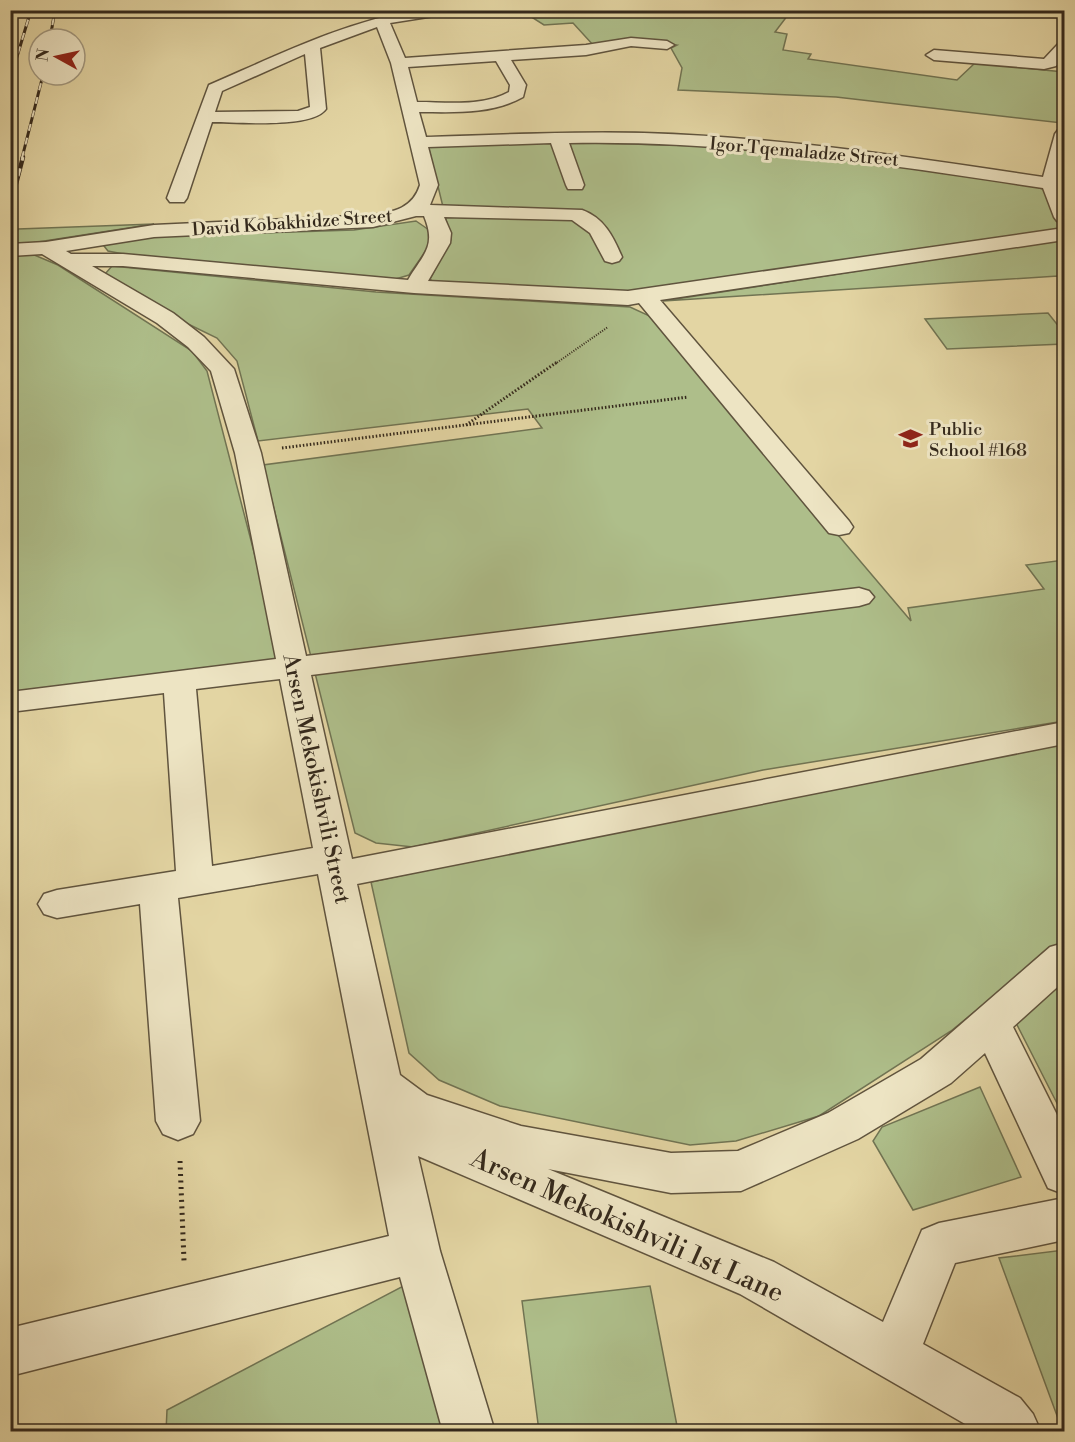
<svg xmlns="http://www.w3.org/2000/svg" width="1075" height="1442" font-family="'Libre Bodoni',serif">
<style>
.green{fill:#aebe8a;stroke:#717453;stroke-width:1.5}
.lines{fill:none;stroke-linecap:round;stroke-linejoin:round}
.minor-casing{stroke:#60543e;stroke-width:3}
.path-far2{stroke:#34291c;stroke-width:2;stroke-dasharray:1 1.5;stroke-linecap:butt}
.path-far1{stroke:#34291c;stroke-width:3;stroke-dasharray:1.5 2;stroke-linecap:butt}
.path{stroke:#34291c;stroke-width:5;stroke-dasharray:2 4.5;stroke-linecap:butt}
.minor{fill:#ede4c3;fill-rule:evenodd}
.rail-far1-casing{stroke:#34291c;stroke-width:3}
.rail-casing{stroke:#34291c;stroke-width:4.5}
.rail-far1{stroke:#ede4c3;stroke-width:2;stroke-dasharray:7;stroke-linecap:butt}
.rail{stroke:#ede4c3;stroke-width:3;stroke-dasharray:8;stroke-linecap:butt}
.labels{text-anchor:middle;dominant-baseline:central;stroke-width:6;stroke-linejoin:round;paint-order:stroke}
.far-street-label{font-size:18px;fill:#34291c;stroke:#ede4c3}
.far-poi-label{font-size:18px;fill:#34291c;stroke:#ede4c3;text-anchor:start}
.street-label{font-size:22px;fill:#34291c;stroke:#ede4c3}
.near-street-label{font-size:27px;fill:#34291c;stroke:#ede4c3}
</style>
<rect width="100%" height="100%" fill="#e3d5a3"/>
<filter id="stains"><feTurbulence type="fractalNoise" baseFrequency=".00333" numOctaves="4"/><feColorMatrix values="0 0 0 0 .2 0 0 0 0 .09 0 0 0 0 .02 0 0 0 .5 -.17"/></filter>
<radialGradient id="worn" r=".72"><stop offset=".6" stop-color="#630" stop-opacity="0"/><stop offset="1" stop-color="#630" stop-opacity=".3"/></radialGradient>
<g class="green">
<polygon points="522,11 791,11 775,32 787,34 783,50 811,54 808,59 957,80 975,63 1064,72 1064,114 1062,123 836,97 678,90 682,68 671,48 677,45 642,39 594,46 573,23 544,25"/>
<polygon points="551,142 705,146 903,164 1027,184 1043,189 1064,225 1064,229 626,296 439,286 430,279 451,240 428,145"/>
<polygon points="416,221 429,230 434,239 409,275 389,281 144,258 108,251 104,246 116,240 134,237 354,230"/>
<polygon points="154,224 12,246 18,229"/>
<polygon points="1064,239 1064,279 1058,276 663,301"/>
<polygon points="32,254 58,265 192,351 207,371 282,660 11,695 10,255"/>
<polygon points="112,266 376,292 630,307 654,318 911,621 908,608 1044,589 1026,565 1064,560 1064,721 763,770 413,847 376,843 355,833 263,465 542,428 528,409 258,441 237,361 217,338 184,322 105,274"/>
<polygon points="1048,313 1064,333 1064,344 947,349 925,319"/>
<polygon points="1064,739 1064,939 951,1031 819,1116 736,1141 690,1145 500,1106 439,1080 409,1053 371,882 826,785"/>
<polygon points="1064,968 1064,1117 1010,1011"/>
<polygon points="980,1087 1021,1177 913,1210 873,1141 882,1127"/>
<polygon points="1064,1250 1064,1431 1063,1432 999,1258"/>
<polygon points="409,1283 452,1432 166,1432 167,1410"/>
<polygon points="650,1286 678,1431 539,1431 522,1301"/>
</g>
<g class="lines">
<defs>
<g id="minor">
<path d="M416,10H454L447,14L390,23L405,58L586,45L631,38L667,41L674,45L667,49L631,46L586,55L511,60L526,85L523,97C491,115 454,112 419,112L426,137C499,135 571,131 644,133C778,137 911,157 1043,177L1055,134L1058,130L1064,129V165L1059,184L1064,196V223L1057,221L1054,217L1043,188C886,164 727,140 569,143L584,185L582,189H568L566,185L551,143L428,147L438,185L430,205L582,210C604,218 613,236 622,257L619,261L612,263L605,261L590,233L572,220L444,217L451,233L450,243L428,281L628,291L1064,228V240L660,300L849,521L853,527L849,533L839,535L829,533L639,303L628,305L414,293L123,266H92L173,313L204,337L234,369L261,453L306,656L859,588L869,591L874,597L869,603L859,606L311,675L352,859L1064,722V744L357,884L400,1075L427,1095L521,1126L671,1153L738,1151L828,1113L921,1059L1050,947L1064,943V981L1013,1027L1064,1129V1194L1048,1188L985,1053L951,1083L858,1139L741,1191L671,1193L548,1169L774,1262L883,1322L922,1230L939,1223L1064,1198V1240L955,1263L923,1344L1020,1398L1033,1414L1041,1432H979L740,1294L418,1156L440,1251L495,1432H443L400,1277L10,1376V1328L389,1236L318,874L178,898L200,1121L193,1134L178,1140L163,1134L156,1121L140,904L57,918L44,914L38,904L44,894L57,890L176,871L164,693L10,712V692L276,659L235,453L211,371L188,347L157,323L42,254L10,256V244L46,242L154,225L373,215C394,212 413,208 420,185L391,63L377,27L320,48L326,109C312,129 237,122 212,122L187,198L184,202H170L167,198L209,85C276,56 344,22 416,10ZM305,54L310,107L298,111L215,112L222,91ZM496,61L510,85L509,92C482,107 447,102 417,102L408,67ZM416,216H424C437,247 423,254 408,280L123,254H71L66,251L154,237L373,227ZM280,679L313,848L212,866L196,689Z"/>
<polygon points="957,10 1064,10 1064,17 964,14"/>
<polygon points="1064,42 1064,56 1056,66 1044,69 934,60 926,55 934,50 1044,59 1059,43"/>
</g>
</defs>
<use href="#minor" class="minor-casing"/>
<polyline class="path-far2" points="555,364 608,327"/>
<g class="path-far1">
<polyline points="466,425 557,362"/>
<polyline points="282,448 688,397"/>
</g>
<polyline class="path" points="180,1161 184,1261"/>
<use href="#minor" class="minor"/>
<defs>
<g id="rail-far1">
<polyline points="50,39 55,10"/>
<polyline points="10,80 31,10"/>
<polyline points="22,158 43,75"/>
</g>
<polyline id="rail" points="10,207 23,157"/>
</defs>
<use href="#rail-far1" class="rail-far1-casing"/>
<use href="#rail" class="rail-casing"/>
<use href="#rail-far1" class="rail-far1"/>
<use href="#rail" class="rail"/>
</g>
<defs>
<symbol id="school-bare" viewBox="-9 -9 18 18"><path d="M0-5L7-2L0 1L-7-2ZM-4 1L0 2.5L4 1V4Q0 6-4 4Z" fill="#8f2418" stroke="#ede4c3" stroke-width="2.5" paint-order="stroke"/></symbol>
</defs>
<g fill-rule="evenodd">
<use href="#school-bare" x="894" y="422" width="33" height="33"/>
</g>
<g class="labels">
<g class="far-street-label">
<text transform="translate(804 152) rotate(5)">Igor Tqemaladze Street</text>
<text transform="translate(292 223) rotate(-4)">David Kobakhidze Street</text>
</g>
<g class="far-poi-label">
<text x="929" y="429">Public<tspan x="929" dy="21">School #168</tspan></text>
</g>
<g class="street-label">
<text transform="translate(316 779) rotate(78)">Arsen Mekokishvili Street</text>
</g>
<g class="near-street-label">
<text transform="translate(627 1226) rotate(24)">Arsen Mekokishvili 1st Lane</text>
</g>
</g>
<rect width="1075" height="1442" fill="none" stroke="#e3d5a3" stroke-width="36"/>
<rect x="12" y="12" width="1051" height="1418" fill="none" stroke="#34291c" stroke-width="3"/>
<rect x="18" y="18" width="1039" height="1406" fill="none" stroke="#34291c" stroke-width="1.5"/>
<g transform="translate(57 57) rotate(278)"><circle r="28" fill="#ede4c3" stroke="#a39980" stroke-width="1.5"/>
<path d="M0-4.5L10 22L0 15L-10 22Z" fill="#8f2418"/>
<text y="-9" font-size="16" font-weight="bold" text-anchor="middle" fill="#34291c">N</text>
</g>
<rect width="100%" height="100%" filter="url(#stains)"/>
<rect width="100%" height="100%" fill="url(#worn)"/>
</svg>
